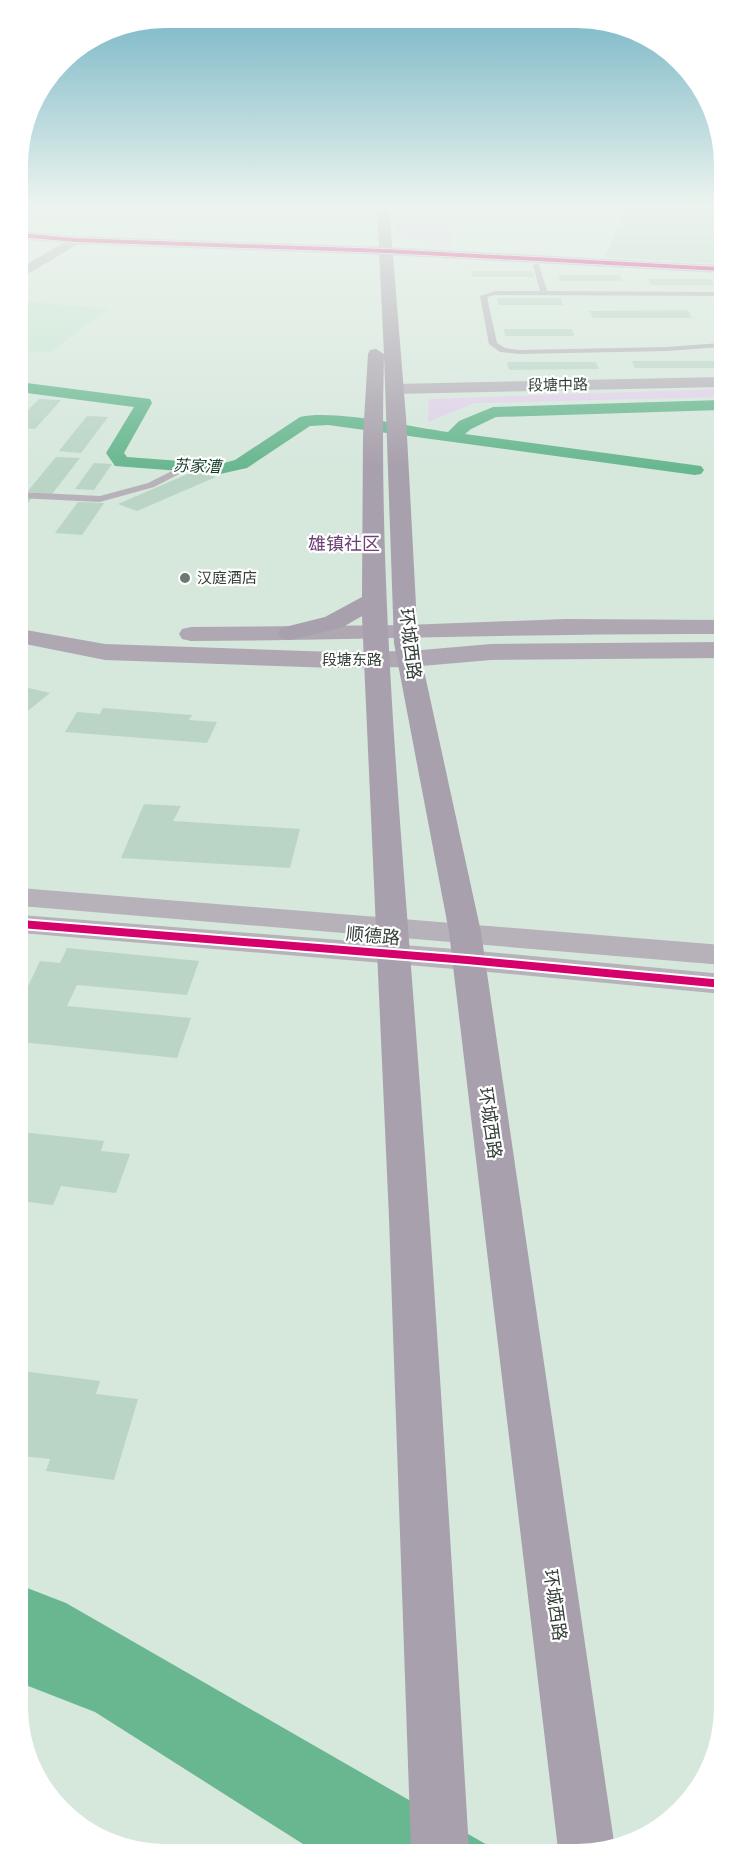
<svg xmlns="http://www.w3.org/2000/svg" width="743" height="1872" font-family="Jost,'Noto Sans SC',sans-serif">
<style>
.built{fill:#c8e5d3}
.green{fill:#e0d0e9}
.water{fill:#69b790}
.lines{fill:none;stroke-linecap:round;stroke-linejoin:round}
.canal{fill:#69b790;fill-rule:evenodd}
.building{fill:#bad5c6}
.service{fill:#b7b2ba;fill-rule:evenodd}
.minor{fill:#b7b2ba;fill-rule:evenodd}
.tertiary{fill:#b7b2ba;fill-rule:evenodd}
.secondary{fill:#afa8b2;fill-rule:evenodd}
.primary{fill:#a8a0ac;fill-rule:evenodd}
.cycleway-far1-casing{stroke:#fff;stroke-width:5}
.cycleway-casing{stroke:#fff;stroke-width:12}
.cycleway-far1{stroke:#d6006c;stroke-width:4}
.cycleway{stroke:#d6006c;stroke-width:8}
.poi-dot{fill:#6c7a71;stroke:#fff;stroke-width:2}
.labels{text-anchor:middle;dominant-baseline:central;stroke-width:4.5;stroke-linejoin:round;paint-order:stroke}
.far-street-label{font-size:15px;fill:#333f37;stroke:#fff}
.far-poi-label{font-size:15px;fill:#333f37;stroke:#fff;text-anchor:start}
.far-water-label{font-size:16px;font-style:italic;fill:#143f2a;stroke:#fff}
.far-quarter-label{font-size:18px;fill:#6c4076;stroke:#fff}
.street-label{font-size:18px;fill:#333f37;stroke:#fff}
</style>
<rect width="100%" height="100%" fill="#d6e7dc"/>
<polygon class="built" points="19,301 108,309 49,353 19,350"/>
<g class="green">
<polygon points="399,206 449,206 452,248 422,244 395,233"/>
<polygon points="721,389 721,397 475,403 428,422 429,399"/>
</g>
<polygon class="water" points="22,1586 66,1603 496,1850 315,1850 303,1844 95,1712 23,1684"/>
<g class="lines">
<g class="canal">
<polygon points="684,206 720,206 720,211 690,209"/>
<path d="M19,382L150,399L152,403L124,453L127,457L220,464L235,460L300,417C334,409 411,427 448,432L459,421L493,407L721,400V410L496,417L471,429L465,434L701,466L704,470L701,474L695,475L328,425L310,426L247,468L220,474L115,466L106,453L134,407L19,392Z"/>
</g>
</g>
<g class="building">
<polygon points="626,206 720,210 720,264 605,257"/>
<polygon points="471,271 532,271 534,277 472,277"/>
<polygon points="558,275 620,275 622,281 560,281"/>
<polygon points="648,279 710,279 714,285 651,285"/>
<polygon points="497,298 561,298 563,305 498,305"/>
<polygon points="688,310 692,318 593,318 589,311"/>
<polygon points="504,329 572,329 574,336 505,336"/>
<polygon points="632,361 721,361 721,368 635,368"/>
<polygon points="507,362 596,362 599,369 509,370"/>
<polygon points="39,399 61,400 35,429 19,428 19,419"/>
<polygon points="87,416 108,417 81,453 59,451"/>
<polygon points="56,457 80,458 52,494 27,492"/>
<polygon points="94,463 112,464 94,490 75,489"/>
<polygon points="197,470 216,477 137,511 118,504"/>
<polygon points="19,498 32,498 19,514"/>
<polygon points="78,502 104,503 82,535 55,533"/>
<polygon points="20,686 50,693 29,710 20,708"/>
<polygon points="103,708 192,715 189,720 217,722 207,743 65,732 77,712 100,714"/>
<polygon points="144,804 181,806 173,821 300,829 290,868 121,858"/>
<polygon points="67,948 199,961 187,995 77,985 67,1006 191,1018 177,1058 21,1042 21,1001 40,961 60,963"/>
<polygon points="21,1132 104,1141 101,1151 130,1154 116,1193 61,1186 53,1205 21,1201"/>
<polygon points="22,1371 100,1381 96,1394 138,1399 114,1480 46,1471 50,1459 22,1456"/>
</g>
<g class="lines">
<g class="service">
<polygon points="536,263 539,265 547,291 721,292 721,296 495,295 487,297 497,343 505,348 519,350 667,347 721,343 721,347 667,351 519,354 500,352 489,344 480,296 495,291 540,291 533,265"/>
<polygon points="180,467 183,468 183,472 154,487 100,502 19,498 19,492 100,496 148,483"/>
</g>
<g class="minor">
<polygon points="19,231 75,236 386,247 720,265 720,273 386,255 75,244 19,239"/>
<polygon points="721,377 721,387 395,394 387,389 395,384"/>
<polygon points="20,888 722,945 723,965 21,906"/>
<polygon points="21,915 467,950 723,974 723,994 467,970 21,933"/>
</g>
<polygon class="tertiary" points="75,236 82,240 80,243 19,279 19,269"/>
<g class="secondary">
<path d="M565,619L721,620L722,634C545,633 368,640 191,641L182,639L179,634L182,629L191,627L406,625Z"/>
<polygon points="20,629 105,644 335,652 410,651 491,644 722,642 722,658 491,660 410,667 335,668 105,660 20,643"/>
</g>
<path class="primary" d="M377,206H389L406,417L418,643L481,932L615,1849H558L449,932L394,643L384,355C378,587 400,815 417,1046C437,1314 453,1582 469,1850H411L389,1218L362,616L343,627L290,640L281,638L278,633L281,628L325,617L362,597L363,436L368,354L370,350L376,349L384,354Z"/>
<defs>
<polyline id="cycleway-far1" points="19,235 75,240 386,251 720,269"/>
<polyline id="cycleway" points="21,924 467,960 723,984"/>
</defs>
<use href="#cycleway-far1" class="cycleway-far1-casing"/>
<use href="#cycleway" class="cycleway-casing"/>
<use href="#cycleway-far1" class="cycleway-far1"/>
<use href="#cycleway" class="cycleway"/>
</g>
<linearGradient id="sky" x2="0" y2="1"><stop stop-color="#75b5c5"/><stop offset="0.44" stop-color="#edf4ef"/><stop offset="1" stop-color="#edf4ef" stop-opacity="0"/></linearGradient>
<rect width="743" height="468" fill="url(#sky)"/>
<circle class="poi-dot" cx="185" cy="578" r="6"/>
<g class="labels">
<g class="far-street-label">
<text transform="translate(558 385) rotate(-1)">段塘中路</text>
<text x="352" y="660">段塘东路</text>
</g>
<g class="far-poi-label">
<text x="197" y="578">汉庭酒店</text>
</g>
<g class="far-water-label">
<text transform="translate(197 466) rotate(2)">苏家漕</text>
</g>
<g class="far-quarter-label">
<text x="344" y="544">雄镇社区</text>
</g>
<g class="street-label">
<text transform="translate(410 644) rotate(83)">环城西路</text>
<text transform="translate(373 936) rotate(5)">顺德路</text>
<text transform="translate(490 1123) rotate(82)">环城西路</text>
<text transform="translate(555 1605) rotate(82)">环城西路</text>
</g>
</g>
<path d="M0 0H743V1872H0ZM165 28H577A137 137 0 0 1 714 165V1707A137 137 0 0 1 577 1844H165A137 137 0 0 1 28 1707V165A137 137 0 0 1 165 28Z" fill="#fff" fill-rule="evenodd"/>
</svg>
